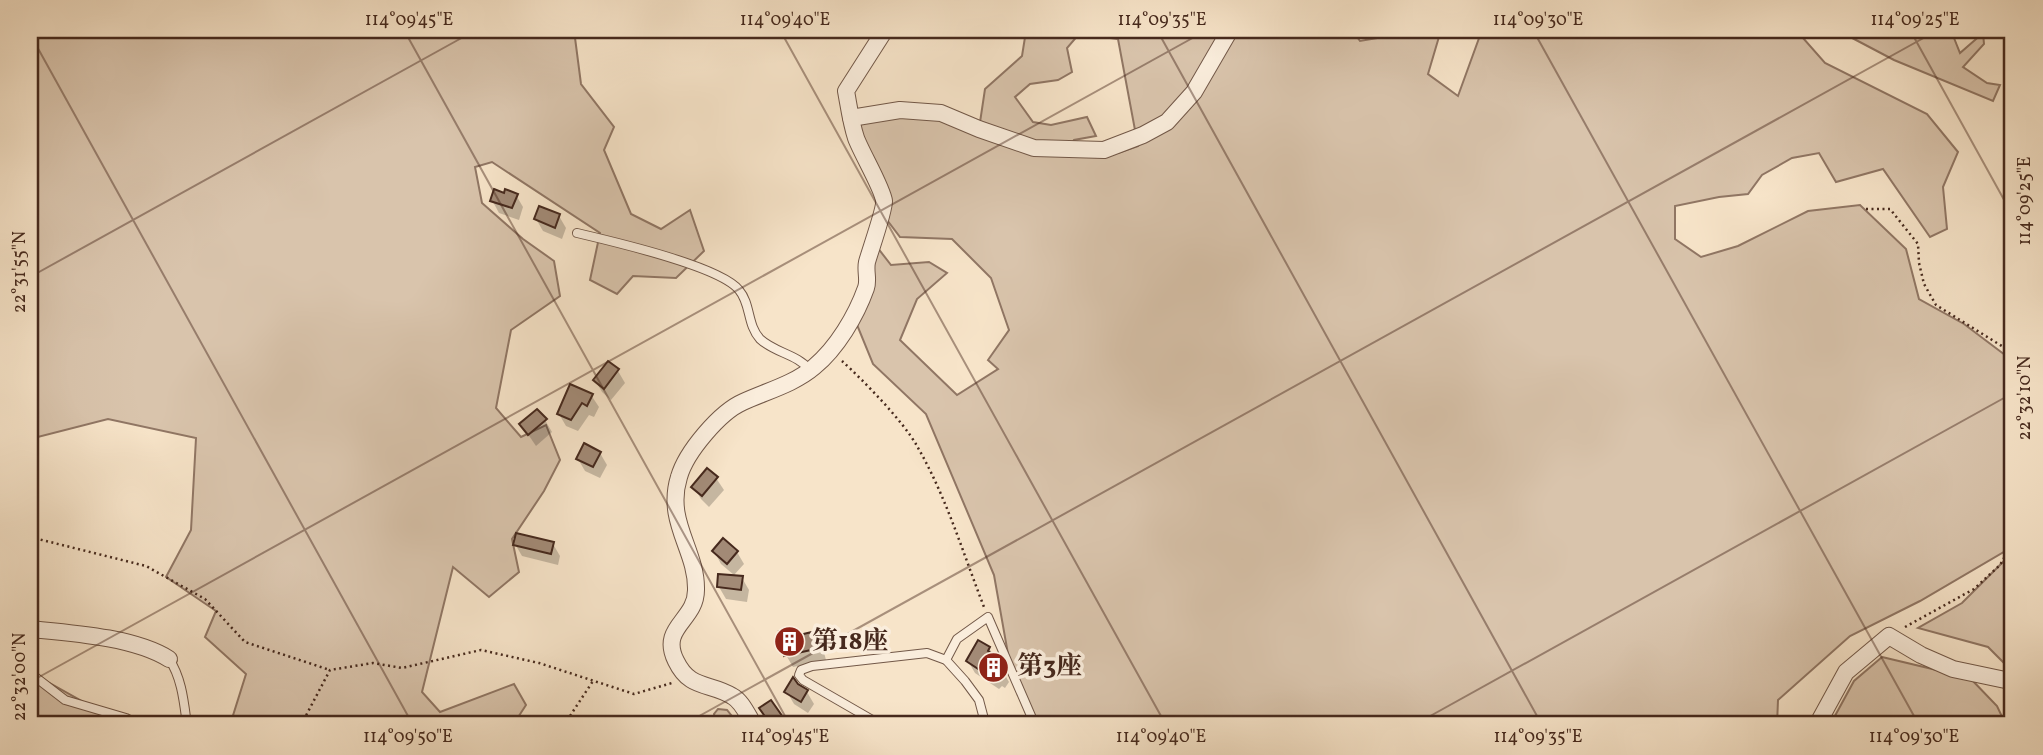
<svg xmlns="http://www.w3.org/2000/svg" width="2043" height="755" font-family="Vollkorn,'Noto Serif SC',serif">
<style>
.green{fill:#d9c4ac;stroke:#907664;stroke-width:2;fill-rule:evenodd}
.shadow{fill:#0003}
.building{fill:#a28a76;stroke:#46291d;stroke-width:2}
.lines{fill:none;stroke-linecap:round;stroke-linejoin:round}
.service-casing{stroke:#725848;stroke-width:10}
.minor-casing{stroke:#725848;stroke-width:18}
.path{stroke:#46291d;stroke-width:2.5;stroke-dasharray:2 3.5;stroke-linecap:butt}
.service{stroke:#faeddc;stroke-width:8}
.minor{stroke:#faeddc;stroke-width:16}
.ticks{fill:none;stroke:#46291d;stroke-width:2;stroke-opacity:0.45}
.labels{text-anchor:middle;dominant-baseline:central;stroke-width:7;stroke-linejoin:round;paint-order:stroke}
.poi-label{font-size:26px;font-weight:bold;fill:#46291d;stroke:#faeddc;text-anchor:start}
.neatline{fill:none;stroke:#46291d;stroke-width:2.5}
.ticks-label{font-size:18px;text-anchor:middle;fill:#46291d}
</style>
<rect width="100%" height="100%" fill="#f7e4c9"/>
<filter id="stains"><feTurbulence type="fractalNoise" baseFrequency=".00286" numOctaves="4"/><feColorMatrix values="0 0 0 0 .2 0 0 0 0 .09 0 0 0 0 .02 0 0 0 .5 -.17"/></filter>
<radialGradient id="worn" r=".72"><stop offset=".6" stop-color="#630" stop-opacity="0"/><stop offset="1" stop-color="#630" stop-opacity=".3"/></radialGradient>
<g class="green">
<polygon points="30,30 574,30 581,84 614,127 604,150 631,214 661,229 690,210 704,251 676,278 633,276 617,294 590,280 600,233 492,162 475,167 482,203 523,239 554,261 560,296 511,330 496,408 521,437 546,425 560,460 544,491 512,539 519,572 489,597 453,567 422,692 440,712 514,684 526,705 513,725 230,725 246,674 205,637 216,611 166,577 191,530 196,438 108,419 30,439"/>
<path d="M1048,30H1352L1360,41L1383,37L1388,30H1441L1428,74L1458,96L1482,30H1796L1825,63L1927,114L1958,152L1943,187L1947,229L1930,237L1883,169L1836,182L1819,153L1792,158L1762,175L1748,194L1719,197L1675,206V239L1701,257L1738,246L1808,211L1860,205L1906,249L1919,299L1964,324L2013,361V533L2007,550L1920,601L1850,636L1778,700L1777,725H1037L1011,671L994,575L926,414L873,364L855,320L877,247L891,265L929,262L947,273L917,299L900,340L957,395L998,369L988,360L1009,330L991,278L952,239L900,237L881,212L851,118L906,111L979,129L985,89L1022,56L1026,31L1067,33ZM1079,34L1118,39L1138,146L1118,153L1069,148L1074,140L1096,136L1087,117L1051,125L1033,122L1015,97L1030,84L1058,80L1072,72L1067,48Z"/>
<polygon points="1837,30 1967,30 1954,38 1960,53 1983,33 1984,44 1963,67 1987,83 2000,85 1993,101 1894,60"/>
<polygon points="2013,552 2013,672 1988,647 1918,628 1962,603"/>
<polygon points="1882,657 1970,678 1997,706 2006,725 1830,725 1854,681"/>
<polygon points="30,672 98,710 136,725 32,725 30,721"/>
<polygon points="718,709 727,710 739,725 716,725 714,714"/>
</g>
<g class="shadow">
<polygon points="516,195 523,207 519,220 499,213 492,200"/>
<polygon points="559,216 566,228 562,239 543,231 536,219"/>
<polygon points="618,371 625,383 611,400 602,392 595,380"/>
<polygon points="591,395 599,407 594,417 589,415 578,431 566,426 559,414"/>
<polygon points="545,420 552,432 536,446 521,424"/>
<polygon points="600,453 607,465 600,478 585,471 578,459"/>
<polygon points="716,478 724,490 709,507 701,499 694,487"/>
<polygon points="515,544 553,544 560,556 558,565 522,556"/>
<polygon points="714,551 737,552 744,564 734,575 721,564"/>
<polygon points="742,578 749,590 747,602 726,599 719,587"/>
<polygon points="792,631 796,637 815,633 822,645 826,660 793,667 786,655"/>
<polygon points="989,648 1009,682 1005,688 1002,686 999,689 975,673 968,661"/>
<polygon points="787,692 807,692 814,704 808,713 794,704"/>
</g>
<g class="building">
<polygon points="494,189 504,193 505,189 518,194 512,208 490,201"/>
<polygon points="539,206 560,214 555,228 534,219"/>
<polygon points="608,361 619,369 604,389 593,380"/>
<polygon points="570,384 593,394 587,406 582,403 571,420 557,414"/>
<polygon points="537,409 547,419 528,435 519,424"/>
<polygon points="584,443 601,452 593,467 576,459"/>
<polygon points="707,468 718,477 702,496 691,487"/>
<polygon points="516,533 554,542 551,554 513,545"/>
<polygon points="723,538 738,551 727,564 712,551"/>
<polygon points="718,574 743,576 741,590 717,587"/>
<polygon points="793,629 795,636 816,631 820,648 784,656 779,631"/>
<polygon points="978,640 990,647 988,651 999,658 1003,668 998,677 994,675 992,678 966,661"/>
<polygon points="793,677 798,684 808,690 801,702 784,692"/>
<polygon points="771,700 785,720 777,725 771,725 759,708"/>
</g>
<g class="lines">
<defs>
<g id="service">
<path d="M577,233C611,241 720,266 739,290C751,304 747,325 760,339C775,353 797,354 810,370"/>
<path d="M169,659C182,678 184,703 187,725"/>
<polyline points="946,660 957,639 988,617 1035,725"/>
<polyline points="30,673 65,700 126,718 139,725"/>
<polyline points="881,725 803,680 799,675 801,670 812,666 927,653 946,660 965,681 979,700 984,719 980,725"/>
</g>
<g id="minor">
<polyline points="851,118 900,110 941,113 979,129 1034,148 1104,150 1143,135 1167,122 1194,92 1230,30"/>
<path d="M30,629C71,633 134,637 169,659"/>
<path d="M754,725C748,716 742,701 732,696C709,682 690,690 676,661C659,627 696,621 696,590C697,550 665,522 679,477C686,452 720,412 743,402C767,391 794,384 814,367C837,348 856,316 866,288C869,280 865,271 867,262C870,251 885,209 884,201C883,189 861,152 856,138C851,123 849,107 846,91L885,30"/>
<polyline points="1817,725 1846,672 1889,636 1921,655 1953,669 2010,681 2013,688"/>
</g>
</defs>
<use href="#service" class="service-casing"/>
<use href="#minor" class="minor-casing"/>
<g class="path">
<polyline points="1866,209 1890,209 1918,244 1919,263 1924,284 1936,305 2013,353"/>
<path d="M842,361C864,381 903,421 917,446C946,496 963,553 984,607"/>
<polyline points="30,537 146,566 205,599 245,642 330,670"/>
<polyline points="1905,627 1974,589 2000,565 2013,542"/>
<polyline points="301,725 330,670 373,663 402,668 481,650 539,663 634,694 672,683"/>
<polyline points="564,725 593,681"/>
</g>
<use href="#service" class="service"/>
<use href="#minor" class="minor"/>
</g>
<path class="ticks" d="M404,30L790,725M780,30L1166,725M1157,30L1542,725M1533,30L1919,725M1910,30L2013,216M30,34L413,725M30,277L476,30M30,682L1207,30M30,713L37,725M683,725L1938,30M1414,725L2013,393"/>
<defs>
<symbol id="building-disc" viewBox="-11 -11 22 22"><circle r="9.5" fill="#8f2418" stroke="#faeddc"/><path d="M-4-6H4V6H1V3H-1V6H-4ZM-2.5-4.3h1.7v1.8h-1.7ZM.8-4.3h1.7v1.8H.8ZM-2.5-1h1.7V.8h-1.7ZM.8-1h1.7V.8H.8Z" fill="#fff"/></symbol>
</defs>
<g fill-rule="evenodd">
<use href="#building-disc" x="772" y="624" width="35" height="35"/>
<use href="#building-disc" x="976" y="650" width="35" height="35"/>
</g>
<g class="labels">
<g class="poi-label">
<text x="812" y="642">第18座</text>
<text x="1017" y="667">第3座</text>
</g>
</g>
<rect width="2043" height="755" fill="none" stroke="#f7e4c9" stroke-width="77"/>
<rect x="38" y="38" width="1966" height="678" class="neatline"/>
<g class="ticks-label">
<text x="409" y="25">114°09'45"E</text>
<text x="785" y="25">114°09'40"E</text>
<text x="1162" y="25">114°09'35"E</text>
<text x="1538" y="25">114°09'30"E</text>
<text x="1915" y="25">114°09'25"E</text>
<text transform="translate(2024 201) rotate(-90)" y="6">114°09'25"E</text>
<text transform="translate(19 272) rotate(-90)" y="6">22°31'55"N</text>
<text transform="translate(2024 398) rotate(-90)" y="6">22°32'10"N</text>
<text transform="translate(19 677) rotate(-90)" y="6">22°32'00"N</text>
<text x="408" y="742">114°09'50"E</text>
<text x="785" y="742">114°09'45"E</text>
<text x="1161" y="742">114°09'40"E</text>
<text x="1538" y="742">114°09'35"E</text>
<text x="1914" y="742">114°09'30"E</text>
</g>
<rect width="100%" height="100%" filter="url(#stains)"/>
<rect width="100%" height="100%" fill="url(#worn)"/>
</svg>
